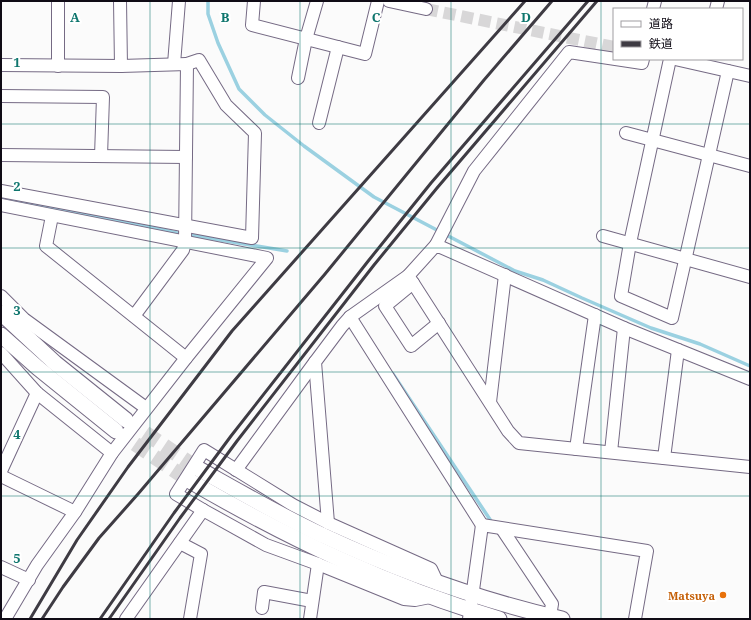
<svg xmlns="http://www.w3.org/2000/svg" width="751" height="620" font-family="'Noto Serif','Noto Sans JP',serif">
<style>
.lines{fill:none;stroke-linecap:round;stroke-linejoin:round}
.stream{stroke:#9bd1e1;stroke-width:3.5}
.minor-tunnel{stroke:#d8d7d8;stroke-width:12;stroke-dasharray:12 6;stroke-linecap:butt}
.tertiary-tunnel{stroke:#d8d7d8;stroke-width:15;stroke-dasharray:15 8;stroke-linecap:butt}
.minor-casing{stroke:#756a84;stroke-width:14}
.tertiary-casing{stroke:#756a84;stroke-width:17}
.minor{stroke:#fff;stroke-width:12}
.tertiary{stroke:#fff;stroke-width:15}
.rail{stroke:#3e3b43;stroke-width:3}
.grid{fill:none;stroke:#0f766e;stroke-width:1;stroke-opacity:0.55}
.food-dot{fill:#e8710a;stroke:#fff;stroke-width:1.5}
.labels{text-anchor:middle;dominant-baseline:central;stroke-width:4;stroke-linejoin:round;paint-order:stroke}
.food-label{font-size:11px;font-weight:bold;fill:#c56008;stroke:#fff;text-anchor:end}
.grid-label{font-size:13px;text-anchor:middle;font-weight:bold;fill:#0f766e;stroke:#fff;stroke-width:4;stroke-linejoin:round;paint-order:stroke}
</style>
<rect width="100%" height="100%" fill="#fbfbfb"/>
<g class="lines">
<g class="stream">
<polyline points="208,1 208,14 218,43 239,89 265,115 304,146 374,197 515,271 543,280 582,298 651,328 700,344 750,366"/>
<path d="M1,198C61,210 121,220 181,234"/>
<polyline points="190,235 287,251"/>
<polyline points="393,374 493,524"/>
</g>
<polyline class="minor-tunnel" points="426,9 614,47"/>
<g class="tertiary-tunnel">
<polyline points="126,420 197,468"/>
<polyline points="116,431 190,481"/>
</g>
<defs>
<g id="minor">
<polyline points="120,1 121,66"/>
<polyline points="254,1 252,25 365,54 378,1"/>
<polyline points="389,1 426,9"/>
<polyline points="653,9 655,1"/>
<polyline points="716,9 718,1"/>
<polyline points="670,59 630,243 621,296 672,318 728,71"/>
<polyline points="675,59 750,76"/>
<polyline points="174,64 179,1"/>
<polyline points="1,65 121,66 187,64 185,242 183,250 134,316"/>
<polyline points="58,66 58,1"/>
<polyline points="298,78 306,39 317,1"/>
<polyline points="1,96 103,97 101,156"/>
<polyline points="319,123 338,47"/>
<polyline points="626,133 750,166"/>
<polyline points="1,155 186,157"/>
<polyline points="1,191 252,238 255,133 226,105 199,60 187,64"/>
<polyline points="1,205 267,258 186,358 112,453 75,512 37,565 5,619"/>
<polyline points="52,216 46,246 186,358"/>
<polyline points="603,236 750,277"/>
<polyline points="436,245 474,171 569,52 642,63 643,59"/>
<polyline points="408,276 413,283 508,431 519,443 750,467"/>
<polyline points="413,283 385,306 411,346 439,323"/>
<polyline points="1,296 24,319 146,408"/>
<polyline points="350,317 482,525"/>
<polyline points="1,353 37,393 112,453"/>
<polyline points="490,402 505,275"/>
<polyline points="576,449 595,315"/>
<polyline points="611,452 624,328"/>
<polyline points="664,458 678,350"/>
<polyline points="236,470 315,362"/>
<polyline points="1,471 37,393"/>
<polyline points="1,476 75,512"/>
<polyline points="328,523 315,362 342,326 350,317 408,276 436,245 624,328 750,379"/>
<polyline points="502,529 552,604 550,616"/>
<polyline points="180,543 201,554 190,619"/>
<polyline points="1,567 29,580"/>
<polyline points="430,597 415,600 404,599 318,564 266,545 203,510 176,494 204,450 293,505 328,523 431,569 438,584"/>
<polyline points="262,608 264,592 312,601"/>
<polyline points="126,619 203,510"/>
<polyline points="310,619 318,564"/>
<polyline points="469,619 482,525 647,551 635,619"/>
</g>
<g id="tertiary">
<polyline points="1,313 55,363 126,420"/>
<polyline points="1,335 38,368 116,431"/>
<path d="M197,468C238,491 279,515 322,535C399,571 479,600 562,619"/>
<path d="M190,481C290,539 388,586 499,619"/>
</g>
</defs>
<use href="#minor" class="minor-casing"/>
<use href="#tertiary" class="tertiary-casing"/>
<use href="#minor" class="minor"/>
<use href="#tertiary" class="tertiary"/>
<g class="rail">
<polyline points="30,619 77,540 128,467 232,331 525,1"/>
<polyline points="42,619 63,587 99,538 138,494 325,274 484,80 552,1"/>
<polyline points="100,619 174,513 231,436 369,260 431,183 588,1"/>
<polyline points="109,619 180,518 237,441 374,265 437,188 597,1"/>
</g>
</g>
<path class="grid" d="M150,1V619M300,1V619M451,1V619M601,1V619M1,124H750M1,248H750M1,372H750M1,496H750"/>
<circle class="food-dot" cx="723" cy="595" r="4"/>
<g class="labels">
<g class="food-label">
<text x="715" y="595">Matsuya</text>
</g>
</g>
<g class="grid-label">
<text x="75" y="22">A</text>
<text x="225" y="22">B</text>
<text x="376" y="22">C</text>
<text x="526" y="22">D</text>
<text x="17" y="67">1</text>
<text x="17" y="191">2</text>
<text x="17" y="315">3</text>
<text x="17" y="439">4</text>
<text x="17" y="563">5</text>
</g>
<rect width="751" height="620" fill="none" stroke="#0f0b15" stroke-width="4"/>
<rect x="613" y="8" width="130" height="52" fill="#ffffff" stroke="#9f9da1"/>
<rect x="621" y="21" width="20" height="6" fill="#ffffff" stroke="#9f9da1"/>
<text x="649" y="28" font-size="12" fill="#0f0b15">道路</text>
<rect x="621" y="41" width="20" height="6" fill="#3e3b43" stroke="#9f9da1"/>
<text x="649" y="48" font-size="12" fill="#0f0b15">鉄道</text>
</svg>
